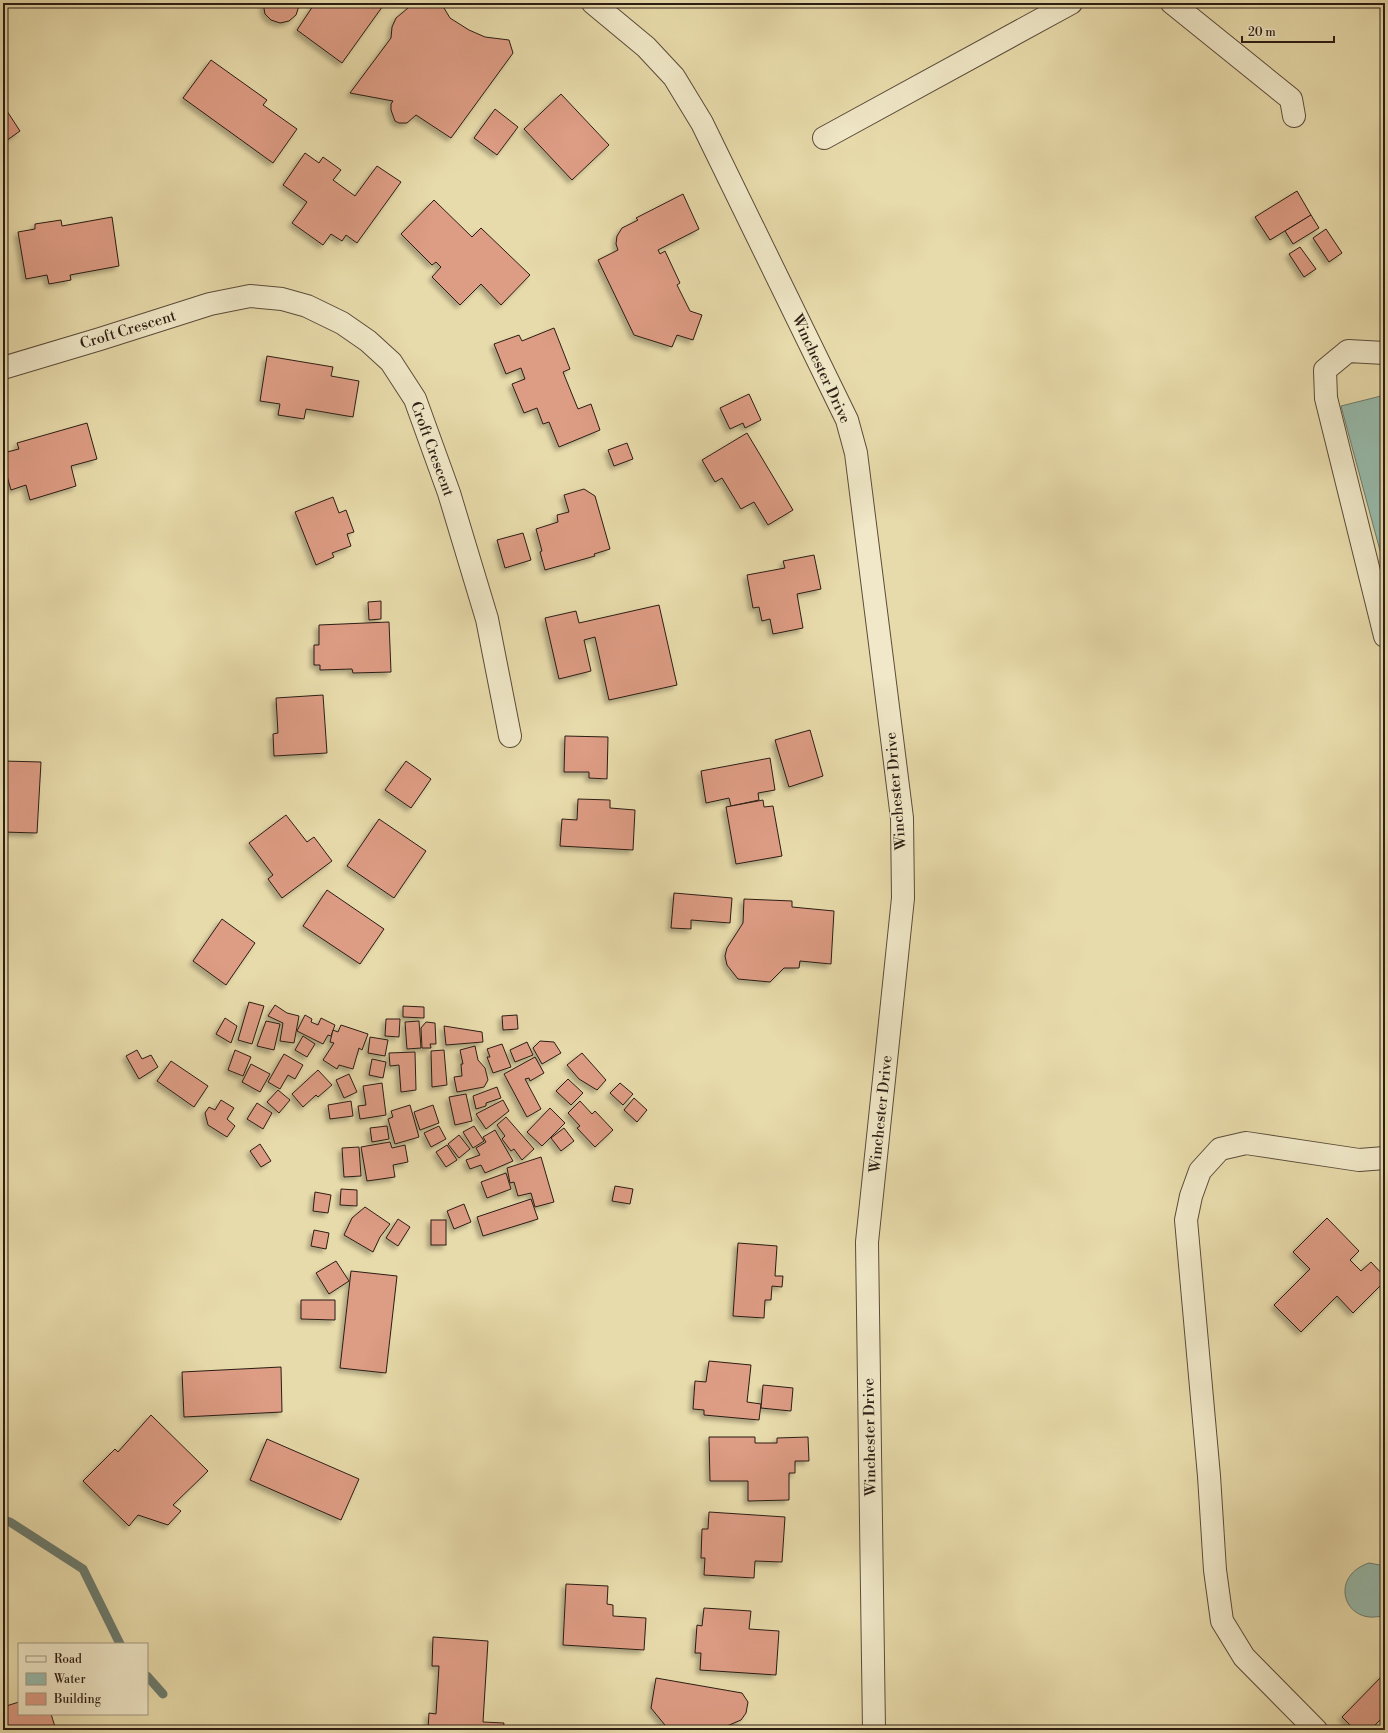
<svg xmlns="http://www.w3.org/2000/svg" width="1388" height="1733" font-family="'Libre Bodoni',serif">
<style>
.water{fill:#97bbac;stroke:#6c7c6f}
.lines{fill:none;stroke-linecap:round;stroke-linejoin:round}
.stream{stroke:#6c7c6f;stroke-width:9}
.building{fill:#dd9c84;stroke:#2c1d14;filter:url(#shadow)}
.minor-casing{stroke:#5b4c3a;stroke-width:24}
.minor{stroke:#f0e8c8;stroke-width:22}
.labels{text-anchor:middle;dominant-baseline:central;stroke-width:3.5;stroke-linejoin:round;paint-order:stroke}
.street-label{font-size:15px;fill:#2c1d14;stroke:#f0e8c8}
</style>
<defs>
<filter id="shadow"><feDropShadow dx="-3.5" dy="3.5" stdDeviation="2" flood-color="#0004"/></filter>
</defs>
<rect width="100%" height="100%" fill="#e8dbab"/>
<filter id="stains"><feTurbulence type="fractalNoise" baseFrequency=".005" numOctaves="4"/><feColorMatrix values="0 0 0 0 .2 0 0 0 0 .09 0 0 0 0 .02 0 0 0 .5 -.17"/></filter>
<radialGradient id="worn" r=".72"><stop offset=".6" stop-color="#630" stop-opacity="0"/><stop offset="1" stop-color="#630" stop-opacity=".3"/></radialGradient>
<g class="water">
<polygon points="1385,395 1385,569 1341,406"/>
<path d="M1369,1563L1385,1566V1615C1345,1628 1327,1577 1369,1563Z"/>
</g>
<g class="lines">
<g class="stream">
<polyline points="3,1520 10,1522 83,1569 120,1644"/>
<polyline points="147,1676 163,1694"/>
</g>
</g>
<g class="building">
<polygon points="263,3 298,3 299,6 296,15 289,21 280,23 271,20 265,14"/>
<polygon points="315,3 385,3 342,63 297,30"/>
<polygon points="414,3 431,3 434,6 441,3 450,18 469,30 485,37 509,40 513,53 451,138 416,115 407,123 399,123 395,121 391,110 391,104 393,101 350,93 391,38 392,27 396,18"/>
<polygon points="211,60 267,100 263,105 297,129 273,163 183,98"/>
<polygon points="561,94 609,145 572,180 524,129"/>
<polygon points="3,105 20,131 3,143"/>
<polygon points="495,109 518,127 497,155 474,138"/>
<polygon points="305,153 319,163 323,157 341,170 333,180 355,196 377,166 401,182 357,243 346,235 342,241 331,234 323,245 292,223 307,202 283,185"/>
<polygon points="1297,191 1311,215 1270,240 1255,217"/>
<polygon points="683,194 699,229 658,250 660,254 665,251 680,283 677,285 690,311 702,315 693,340 677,335 672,347 634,335 598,260 618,250 616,244 617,236 622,228 638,220 636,218"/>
<polygon points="434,200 472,237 481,228 530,275 501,305 481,284 460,305 432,277 441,267 436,262 432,265 401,234"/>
<polygon points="1311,215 1319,228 1293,244 1285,231"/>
<polygon points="112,217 119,266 70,275 71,280 49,284 47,275 26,279 18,232 35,229 35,224 61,220 62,226"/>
<polygon points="1326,229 1342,253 1329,262 1313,238"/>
<polygon points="1300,247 1316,269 1304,277 1289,254"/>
<polygon points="554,328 570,369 563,372 578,409 591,404 600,430 559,447 549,422 543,424 537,408 524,413 512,384 525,379 521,368 506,374 494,344 519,335 522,341"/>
<polygon points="267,356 333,367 331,376 359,381 353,417 306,409 304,419 278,415 280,404 260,401"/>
<polygon points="749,394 761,420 745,428 743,423 730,429 720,408"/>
<polygon points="87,423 97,459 71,466 76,486 30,500 26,485 11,490 3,462 3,453 19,449 17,443"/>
<polygon points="747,433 793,510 768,525 754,502 741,509 722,478 715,482 702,460"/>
<polygon points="627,443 633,459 614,466 608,450"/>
<polygon points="584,489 595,496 610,549 594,554 595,556 545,570 540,552 542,551 536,529 558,522 557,515 569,512 564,495"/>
<polygon points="333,497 339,513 346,510 354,532 347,534 351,546 332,553 334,557 316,565 295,512"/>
<polygon points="523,533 531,560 505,568 497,540"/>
<polygon points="814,555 821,589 797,594 803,628 773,634 770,619 762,621 759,607 753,608 747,575 785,568 783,561"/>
<polygon points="381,601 381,619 369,620 368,602"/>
<polygon points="659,605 677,685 609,700 595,637 584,640 591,671 559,679 545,618 576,611 579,623"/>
<polygon points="389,622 391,672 353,673 352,669 320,670 320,665 314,665 314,645 319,645 319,625"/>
<polygon points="323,695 327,753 274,756 273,734 278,733 276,698"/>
<polygon points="810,730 823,776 789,787 775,740"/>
<polygon points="565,736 608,737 607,779 589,778 589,772 564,772"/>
<polygon points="770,758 775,790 758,793 759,800 731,806 729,798 706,803 701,771"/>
<polygon points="3,761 41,762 37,833 3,832"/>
<polygon points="406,761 431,779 411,808 385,790"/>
<polygon points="578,799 610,800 610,808 635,810 633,850 560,846 562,819 577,820"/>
<polygon points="763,800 764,807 773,806 782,856 736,864 726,807"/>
<polygon points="286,815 307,842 314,837 332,861 282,898 268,879 273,875 249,843"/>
<polygon points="379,819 426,851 394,898 347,866"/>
<polygon points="327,890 384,929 360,964 303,926"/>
<polygon points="674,893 732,898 730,923 691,920 691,929 671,928"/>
<polygon points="744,899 792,901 792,907 834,911 831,964 800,961 799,968 784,968 770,982 738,979 727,965 725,956 727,948 743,923"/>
<polygon points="222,919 255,943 226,985 193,961"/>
<polygon points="249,1002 264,1006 252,1044 238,1040"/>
<polygon points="275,1005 287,1013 299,1016 294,1043 280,1041 283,1023 268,1016"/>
<polygon points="403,1006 424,1007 424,1018 403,1017"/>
<polygon points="305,1015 312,1019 311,1022 318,1025 321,1018 335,1025 331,1036 328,1035 323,1044 297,1031"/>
<polygon points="517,1015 518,1029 503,1030 502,1016"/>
<polygon points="225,1018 237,1026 231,1043 216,1034"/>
<polygon points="386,1019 400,1019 399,1037 385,1036"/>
<polygon points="266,1021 280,1024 274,1050 257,1046"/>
<polygon points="419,1021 421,1048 407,1049 405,1022"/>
<polygon points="426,1022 435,1023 436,1044 430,1044 431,1048 422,1048 421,1028"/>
<polygon points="341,1025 368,1034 362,1050 359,1048 353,1069 339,1065 337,1069 323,1060 334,1043 330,1042 333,1030 338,1032"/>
<polygon points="444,1026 482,1032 483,1042 446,1045"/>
<polygon points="303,1036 315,1044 307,1057 295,1050"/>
<polygon points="370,1037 388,1040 385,1056 368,1053"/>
<polygon points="540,1041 554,1042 561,1053 542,1064 533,1048"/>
<polygon points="527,1042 533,1055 515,1062 510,1050"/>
<polygon points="502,1044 511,1067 493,1073 487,1057 490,1057 487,1049"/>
<polygon points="475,1046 478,1060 485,1068 488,1080 484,1087 457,1092 454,1077 462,1076 461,1064 463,1064 460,1050"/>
<polygon points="137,1050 142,1059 151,1055 158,1067 139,1079 126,1056"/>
<polygon points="235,1050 251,1057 243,1076 228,1070"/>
<polygon points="444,1050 447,1085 432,1087 431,1051"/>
<polygon points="415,1052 416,1090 401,1092 399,1065 390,1066 389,1053"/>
<polygon points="582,1053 606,1080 597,1090 579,1079 567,1065"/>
<polygon points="284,1054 303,1065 295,1079 288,1075 280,1089 268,1082"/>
<polygon points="535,1057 544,1073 530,1081 529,1078 525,1079 541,1109 527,1117 504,1074"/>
<polygon points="372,1059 386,1062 383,1078 369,1075"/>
<polygon points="171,1061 208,1086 194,1107 157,1081"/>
<polygon points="251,1064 270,1074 260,1092 242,1082"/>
<polygon points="318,1070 332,1085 318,1097 316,1095 303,1107 292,1094"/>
<polygon points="349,1074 357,1092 344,1098 336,1080"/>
<polygon points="568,1079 583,1093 571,1105 556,1091"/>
<polygon points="382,1083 386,1115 360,1119 358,1106 366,1105 363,1086"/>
<polygon points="620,1083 633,1094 623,1105 610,1093"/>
<polygon points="497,1087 501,1098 486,1103 486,1106 476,1109 473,1096"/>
<polygon points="278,1090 290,1100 279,1113 267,1102"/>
<polygon points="466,1094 472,1121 455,1125 449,1097"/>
<polygon points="634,1098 647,1110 637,1122 624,1110"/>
<polygon points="221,1100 234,1108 227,1119 235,1126 227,1137 208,1125 205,1113 209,1107 215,1110"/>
<polygon points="503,1100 509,1111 486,1129 476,1114"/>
<polygon points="351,1101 353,1116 330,1119 328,1105"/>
<polygon points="580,1101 592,1114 595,1111 613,1130 595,1147 577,1128 580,1126 568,1113"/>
<polygon points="257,1103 272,1113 263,1129 247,1119"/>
<polygon points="410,1105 419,1137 395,1144 388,1119 393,1117 391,1111"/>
<polygon points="433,1105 439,1123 420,1130 414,1112"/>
<polygon points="550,1108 565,1123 542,1146 527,1132"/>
<polygon points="506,1117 534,1149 522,1160 514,1149 511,1151 502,1139 505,1136 497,1125"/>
<polygon points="387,1126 389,1139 372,1142 370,1128"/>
<polygon points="439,1126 446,1139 431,1147 424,1133"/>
<polygon points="474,1126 484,1141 473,1148 463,1132"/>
<polygon points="564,1128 574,1141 561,1151 551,1138"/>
<polygon points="495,1130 513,1161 485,1173 481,1165 470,1169 466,1160 480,1155 476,1148 486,1142 483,1137"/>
<polygon points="459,1135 470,1149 459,1158 448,1144"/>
<polygon points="390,1142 392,1148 405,1145 408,1162 393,1165 395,1177 367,1181 361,1147"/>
<polygon points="260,1144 271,1161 261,1167 250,1151"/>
<polygon points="447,1145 457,1160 446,1167 436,1152"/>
<polygon points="359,1147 361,1176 344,1177 342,1148"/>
<polygon points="541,1157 554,1202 535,1207 531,1193 518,1196 514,1182 510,1183 507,1168"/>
<polygon points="506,1173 511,1189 487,1198 481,1182"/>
<polygon points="615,1186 633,1189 630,1204 612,1201"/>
<polygon points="341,1189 357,1190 357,1206 340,1205"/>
<polygon points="315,1192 331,1195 328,1213 313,1211"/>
<polygon points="531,1199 538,1219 483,1236 477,1217"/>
<polygon points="464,1204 471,1222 454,1229 447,1211"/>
<polygon points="365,1207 390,1224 380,1237 373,1252 344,1235 352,1218"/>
<polygon points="1327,1218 1359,1251 1350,1260 1361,1271 1371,1262 1385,1277 1385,1281 1353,1313 1337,1296 1301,1332 1274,1305 1310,1269 1293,1252"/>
<polygon points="398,1219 410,1227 398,1246 386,1238"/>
<rect x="431" y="1220" width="15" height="25"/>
<polygon points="314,1230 329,1233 326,1249 311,1246"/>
<polygon points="738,1243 777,1246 775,1276 783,1276 782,1287 772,1286 771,1300 765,1300 764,1318 733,1316"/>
<polygon points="336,1261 349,1281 329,1294 316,1273"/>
<polygon points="351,1271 397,1276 386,1373 340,1368"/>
<polygon points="301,1300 335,1300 335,1320 301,1319"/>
<polygon points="709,1361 751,1365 747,1402 761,1404 759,1420 704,1415 704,1410 693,1409 695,1381 706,1382"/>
<polygon points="281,1367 282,1412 184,1417 182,1372"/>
<polygon points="763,1385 793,1388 791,1411 761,1408"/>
<polygon points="151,1415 208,1471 173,1505 181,1511 168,1525 138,1515 129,1526 83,1481 115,1449 118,1452"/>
<polygon points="709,1437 755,1437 755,1443 777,1443 777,1438 808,1437 809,1461 795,1461 795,1473 789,1473 789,1500 748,1501 748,1481 710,1481"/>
<polygon points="267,1439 359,1479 341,1520 250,1480"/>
<polygon points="709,1512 785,1517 782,1562 755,1561 754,1578 704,1575 705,1558 701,1558 702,1529 708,1529"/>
<polygon points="566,1584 608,1586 607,1604 613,1605 613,1616 646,1618 644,1650 563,1645"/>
<polygon points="704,1608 751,1611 749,1629 779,1631 776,1675 700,1670 701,1653 695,1653 697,1625 702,1626"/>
<polygon points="433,1637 488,1641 483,1722 504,1723 503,1730 428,1730 429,1713 436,1714 439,1666 432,1666"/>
<polygon points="1385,1673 1385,1715 1370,1730 1355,1730 1342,1717"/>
<polygon points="656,1678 742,1693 748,1702 746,1713 741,1720 727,1726 724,1730 669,1730 651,1708"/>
<polygon points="19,1702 19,1714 51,1714 56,1730 3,1730 3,1707"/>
</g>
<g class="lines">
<defs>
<g id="minor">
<polyline points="593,3 646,47 674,77 702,123 847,420 856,453 902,818 903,898 867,1242 874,1730"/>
<polyline points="1172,3 1291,99 1294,116"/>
<polyline points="824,138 1071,3"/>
<polyline points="1385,353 1348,351 1325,370 1326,398 1385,636"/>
<polyline points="3,368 100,339 210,304 250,296 282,299 307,306 342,323 368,341 391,362 415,399 449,493 487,619 510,736"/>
<polyline points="1316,1730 1244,1657 1222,1621 1215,1570 1209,1476 1186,1220 1191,1196 1200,1171 1220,1149 1246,1143 1359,1160 1385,1158"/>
</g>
</defs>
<use href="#minor" class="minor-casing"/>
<use href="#minor" class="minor"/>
</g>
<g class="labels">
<g class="street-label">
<text transform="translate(128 330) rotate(-17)">Croft Crescent</text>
<text transform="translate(821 369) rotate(65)">Winchester Drive</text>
<text transform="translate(432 449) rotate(70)">Croft Crescent</text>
<text transform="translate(896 791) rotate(-95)">Winchester Drive</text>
<text transform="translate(881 1114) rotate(-84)">Winchester Drive</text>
<text transform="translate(870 1437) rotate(-91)">Winchester Drive</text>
</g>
</g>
<rect width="1388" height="1733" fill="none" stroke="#e8dbab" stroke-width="16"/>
<rect x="4" y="4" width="1380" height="1725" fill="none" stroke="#2c1d14" stroke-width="2"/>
<rect x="8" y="8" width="1372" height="1717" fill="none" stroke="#2c1d14"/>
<rect x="18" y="1643" width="130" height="72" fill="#f0e8c8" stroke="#a29780"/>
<rect x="26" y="1656" width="20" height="6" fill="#f0e8c8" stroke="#a29780"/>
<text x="54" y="1663" font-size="12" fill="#2c1d14">Road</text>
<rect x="26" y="1673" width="20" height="12" fill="#97bbac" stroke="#a29780"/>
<text x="54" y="1683" font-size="12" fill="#2c1d14">Water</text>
<rect x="26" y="1693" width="20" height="12" fill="#dd9c84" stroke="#a29780"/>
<text x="54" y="1703" font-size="12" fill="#2c1d14">Building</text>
<path d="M1242 36v6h92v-6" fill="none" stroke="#2c1d14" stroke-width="2"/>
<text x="1248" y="36" font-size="12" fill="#2c1d14" stroke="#f0e8c8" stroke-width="3" paint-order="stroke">20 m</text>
<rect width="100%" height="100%" filter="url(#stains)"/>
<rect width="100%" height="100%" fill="url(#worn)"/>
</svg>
